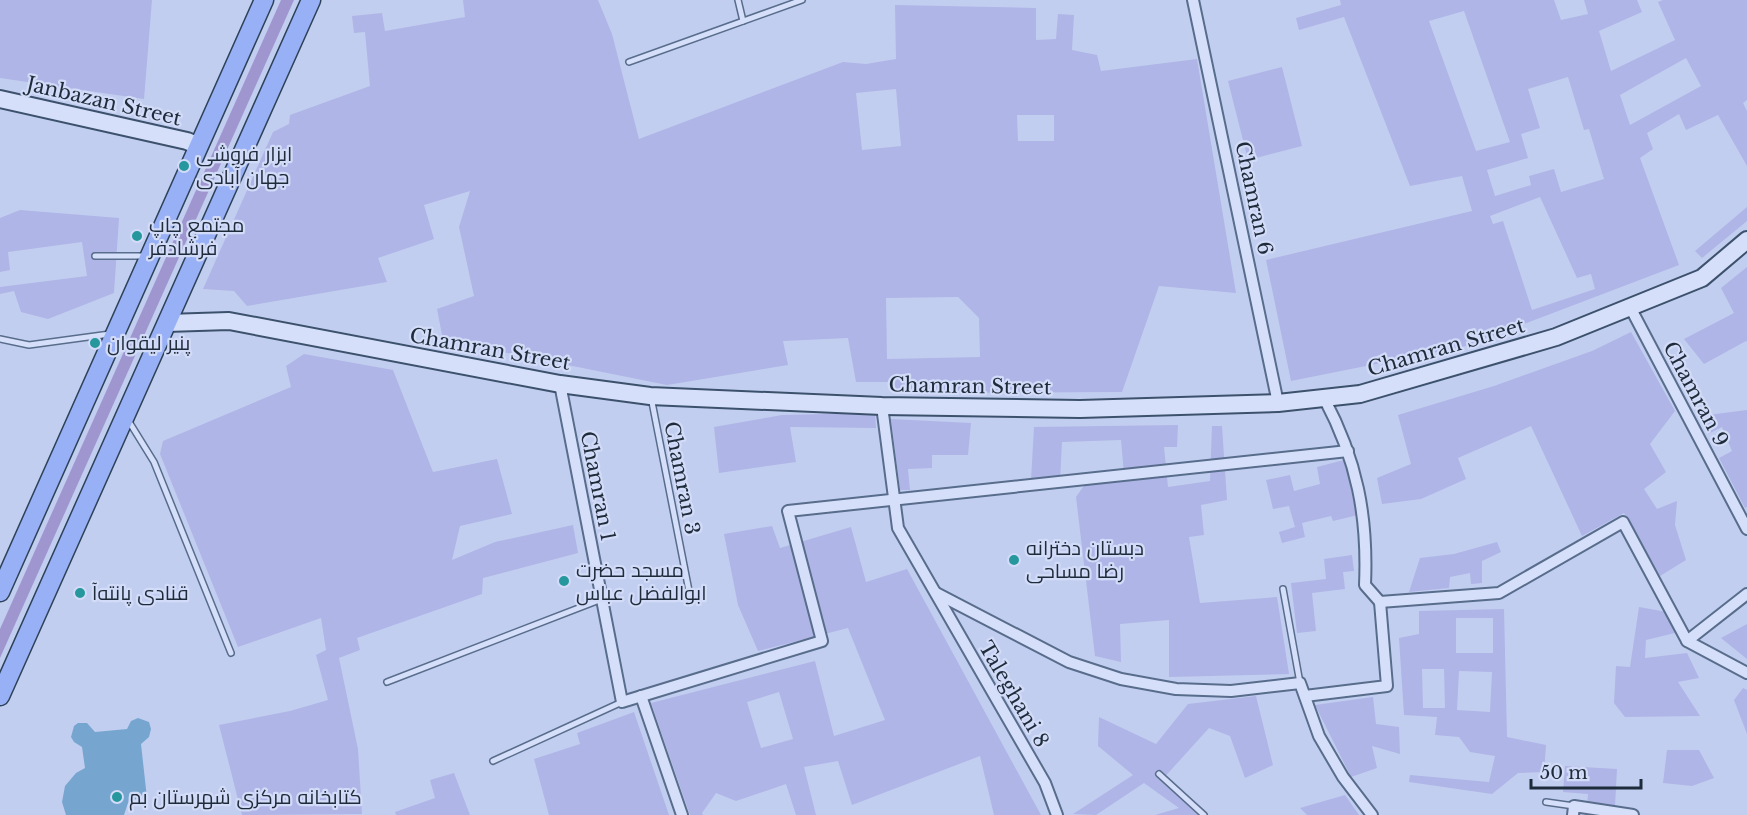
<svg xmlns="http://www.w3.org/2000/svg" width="1747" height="815" font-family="'Libre Baskerville',Cairo,serif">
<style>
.farmland{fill:#afb5e6;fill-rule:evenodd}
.green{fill:#9f96cf}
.building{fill:#76a6d0}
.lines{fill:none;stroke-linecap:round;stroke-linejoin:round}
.lane-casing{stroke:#586d8b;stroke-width:8}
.street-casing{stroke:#586d8b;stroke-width:14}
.secondary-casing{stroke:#3c516c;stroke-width:20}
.primary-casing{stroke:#2d4258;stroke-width:21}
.lane{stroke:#d6dffa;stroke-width:5}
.street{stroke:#d6dffa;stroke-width:10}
.secondary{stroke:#d6dffa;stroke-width:16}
.primary{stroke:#98b0f5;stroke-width:18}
.poi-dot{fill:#26979c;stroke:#d2dbf7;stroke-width:2}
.labels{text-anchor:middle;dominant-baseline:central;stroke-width:4.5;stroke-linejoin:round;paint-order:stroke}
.street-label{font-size:20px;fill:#1d2b3a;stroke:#d2dbf7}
.poi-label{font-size:20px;fill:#1d2b3a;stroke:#d2dbf7;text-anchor:start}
</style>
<rect width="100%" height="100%" fill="#c2cef0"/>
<g class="farmland">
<polygon points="0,0 152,0 144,99 0,78"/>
<path d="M463,0H598L612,34L639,139L843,62L866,64L896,59L895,5L1036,8V40L1056,39L1058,14L1074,15L1072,50L1097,55L1101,71L1197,59L1236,293L1159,286L1122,392L893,393L891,382H856L848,338L783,341L788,365L667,385L443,340L437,309L474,296L459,227L470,191L424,205L434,239L378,258L387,282L247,306L234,291L203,289L273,132L289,124L290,115L370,86L365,32L354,33L352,16L382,13L385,31L465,17ZM896,89L901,146L862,150L856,93ZM1017,115H1054V141H1018ZM958,297L979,318L980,357L887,359L886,298Z"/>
<path d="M1340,0H1554L1561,20L1588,14L1584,0H1637L1642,12L1599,31L1611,71L1675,40L1658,2L1663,0H1747V100L1743,103L1747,111V166L1718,115L1686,130L1679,114L1647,133L1653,149L1640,158L1679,265L1466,346L1291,381L1266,260L1472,211L1462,176L1410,186L1344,17L1299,30L1296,18L1341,5ZM1464,11L1510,142L1476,151L1429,21ZM1686,58L1701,86L1630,125L1620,95ZM1568,77L1584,130L1589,129L1604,179L1561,192L1554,169L1529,176L1531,185L1495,196L1487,170L1528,158L1521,134L1540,128L1528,89ZM1540,197L1577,278L1591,274L1595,289L1532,310L1503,221L1493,224L1490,216Z"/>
<polygon points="1282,67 1302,146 1248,160 1228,81"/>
<polygon points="1747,207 1747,221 1702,258 1695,251"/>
<polygon points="20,210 119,218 114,293 48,319 21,312 14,291 0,294 0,287 87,276 82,242 8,252 10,270 0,272 0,218"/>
<polygon points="1747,267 1747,342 1746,341 1704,364 1684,339 1734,313 1721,288"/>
<polygon points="1631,332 1675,411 1650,444 1666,472 1644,489 1657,509 1677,501 1675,525 1686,560 1660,576 1624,513 1582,536 1531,426 1458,458 1466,479 1421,499 1382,504 1377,478 1411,464 1398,415 1494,386 1592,351"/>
<polygon points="304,354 393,370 433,472 497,459 512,514 460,526 452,560 495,542 573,525 578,553 483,578 482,594 357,638 360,650 339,658 358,749 362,814 242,815 219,725 290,711 328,700 316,655 326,650 321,618 238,647 160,454 163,441 291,387 286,366"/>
<polygon points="1747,410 1747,507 1745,508 1719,458 1732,451 1722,427 1708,434 1700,416"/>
<polygon points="875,413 876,428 790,427 796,462 719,473 714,427 782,415"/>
<polygon points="891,419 971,423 968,455 932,455 932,468 908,469 910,490 900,490"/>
<polygon points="1178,425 1177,447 1164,447 1168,487 1210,481 1212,426 1222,426 1227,500 1201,505 1204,535 1189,537 1200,603 1277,597 1289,674 1169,677 1169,620 1120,624 1121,662 1095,656 1076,497 1088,480 1124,474 1121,440 1062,442 1060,481 1031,480 1034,427"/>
<polygon points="1344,460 1358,515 1333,521 1331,516 1302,523 1305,537 1282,543 1279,532 1295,527 1289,506 1273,509 1266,480 1290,475 1294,491 1320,484 1317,467"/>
<path d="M772,526L780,548L851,527L866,582L907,569L1041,815H994L980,756L852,805L838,761L804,767L816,815H796L786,784L736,801L716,793L702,813L703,815H690L651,703L815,661L834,736L885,720L848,628L758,651L738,605L724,534ZM779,692L793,739L761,748L747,702Z"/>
<polygon points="1497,542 1501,552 1482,561 1482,583 1471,584 1470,573 1450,577 1449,588 1409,592 1420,558 1454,554"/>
<polygon points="1352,555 1354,571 1343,572 1345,589 1312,593 1316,631 1297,633 1291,583 1326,579 1324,559"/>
<polygon points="1639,607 1667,612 1675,633 1646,640 1645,658 1687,653 1699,678 1678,682 1700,716 1625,717 1614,703 1616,666 1630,667"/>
<path d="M1504,609L1507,737L1546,745L1544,772L1518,773L1492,794L1409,782L1410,775L1489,782L1495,756L1470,752L1459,737L1435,735L1437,717L1404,715L1399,638L1419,634V611ZM1456,618H1493V653H1456ZM1422,669H1444L1445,708H1423ZM1459,671L1492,672L1490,712L1457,710Z"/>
<polygon points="1747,624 1747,659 1721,638"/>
<polygon points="1743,688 1747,690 1747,734 1734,700"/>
<polygon points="1256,696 1273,765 1245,778 1230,736 1209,728 1161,781 1199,815 1155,815 1179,808 1144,783 1096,815 1073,814 1133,775 1098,746 1099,717 1156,744 1188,704"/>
<polygon points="1373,697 1376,724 1399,727 1400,754 1372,746 1377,768 1351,777 1315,705"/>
<polygon points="634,712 669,815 549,815 534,759 580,744 577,733"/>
<polygon points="1667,750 1699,750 1714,778 1692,786 1663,783"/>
<polygon points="1565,766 1617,769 1615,807 1587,806 1588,794 1563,792"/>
<polygon points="454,773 470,815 396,815 395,812 435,798 430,780"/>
<polygon points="1345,795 1359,815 1307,815 1300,808"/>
</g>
<polygon class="green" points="281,0 294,0 0,658 0,629"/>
<polygon class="building" points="138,718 149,722 151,729 149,737 141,744 147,798 129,800 124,815 66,815 62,802 65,786 76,773 85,768 82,747 74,742 71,737 74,726 78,723 87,723 95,732 127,729 131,721"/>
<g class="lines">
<defs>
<g id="lane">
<polyline points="738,0 743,21"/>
<polyline points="629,62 802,0"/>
<polyline points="95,256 146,256"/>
<polyline points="0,339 29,345 110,334"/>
<polyline points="651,397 691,601"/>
<polyline points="128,420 154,462 231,653"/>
<polyline points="1283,589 1300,683"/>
<polyline points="387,682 602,599"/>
<polyline points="493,761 622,702"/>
<polyline points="1159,774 1204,815"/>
<polyline points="1546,802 1574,806"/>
</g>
<g id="street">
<polyline points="1193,0 1278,403"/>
<polyline points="1630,307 1747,529"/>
<polyline points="560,384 622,702 822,641 788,511 1348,451"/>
<path d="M1324,398C1357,460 1368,516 1365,585L1380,602"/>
<polyline points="882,406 898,528 1045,783 1057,815"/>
<polyline points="936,593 1069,662 1121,679 1176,689 1231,691 1300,683 1319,736 1343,777 1372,815"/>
<polyline points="1380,602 1499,593 1623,522 1687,641 1747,673"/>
<polyline points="1687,641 1747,594"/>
<polyline points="641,696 682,815"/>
<polyline points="1305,696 1387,686 1380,602"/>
<polyline points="1573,815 1574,806 1633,815"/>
</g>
<g id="secondary">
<polyline points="0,99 187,141 199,146"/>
<polyline points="167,323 229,321 560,384 650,396 882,406 1080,409 1278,403 1360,394 1556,337 1702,278 1747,240"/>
</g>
<g id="primary">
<polyline points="0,592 264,0"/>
<polyline points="0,696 311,0"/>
</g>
</defs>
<use href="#lane" class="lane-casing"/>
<use href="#street" class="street-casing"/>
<use href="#secondary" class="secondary-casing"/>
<use href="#primary" class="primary-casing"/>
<use href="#lane" class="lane"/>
<use href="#street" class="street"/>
<use href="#secondary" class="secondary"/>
<use href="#primary" class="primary"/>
</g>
<g class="poi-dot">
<circle cx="184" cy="166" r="6"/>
<circle cx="137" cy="236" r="6"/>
<circle cx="95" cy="343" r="6"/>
<circle cx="1014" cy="560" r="6"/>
<circle cx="564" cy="581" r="6"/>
<circle cx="80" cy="593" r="6"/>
<circle cx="117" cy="797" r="6"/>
</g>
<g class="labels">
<g class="street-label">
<text transform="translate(104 101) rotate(13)">Janbazan Street</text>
<text transform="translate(1254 198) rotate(78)">Chamran 6</text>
<text transform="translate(1446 347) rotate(-16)">Chamran Street</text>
<text transform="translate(490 349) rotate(10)">Chamran Street</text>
<text transform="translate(970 386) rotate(1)">Chamran Street</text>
<text transform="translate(1696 394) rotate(62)">Chamran 9</text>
<text transform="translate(682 478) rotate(79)">Chamran 3</text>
<text transform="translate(598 486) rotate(79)">Chamran 1</text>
<text transform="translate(1014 694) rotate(60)">Taleghani 8</text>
</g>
<g class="poi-label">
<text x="196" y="154">ابزار فروشی<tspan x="196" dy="23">جهان آبادی</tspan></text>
<text x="149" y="225">مجتمع چاپ<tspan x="149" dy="23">فرشادفر</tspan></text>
<text x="107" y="343">پنیر لیقوان</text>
<text x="1026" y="548">دبستان دخترانه<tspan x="1026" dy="23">رضا مساحی</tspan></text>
<text x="576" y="570">مسجد حضرت<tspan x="576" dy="23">ابوالفضل عباس</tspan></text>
<text x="92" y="593">قنادی پانته‌آ</text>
<text x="129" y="797">کتابخانه مرکزی شهرستان بم</text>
</g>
</g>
<path d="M1531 779v9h110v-9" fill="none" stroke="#1d2b3a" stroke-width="3"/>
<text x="1540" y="779" font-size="18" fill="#1d2b3a" stroke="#d2dbf7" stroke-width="4.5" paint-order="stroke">50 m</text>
</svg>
